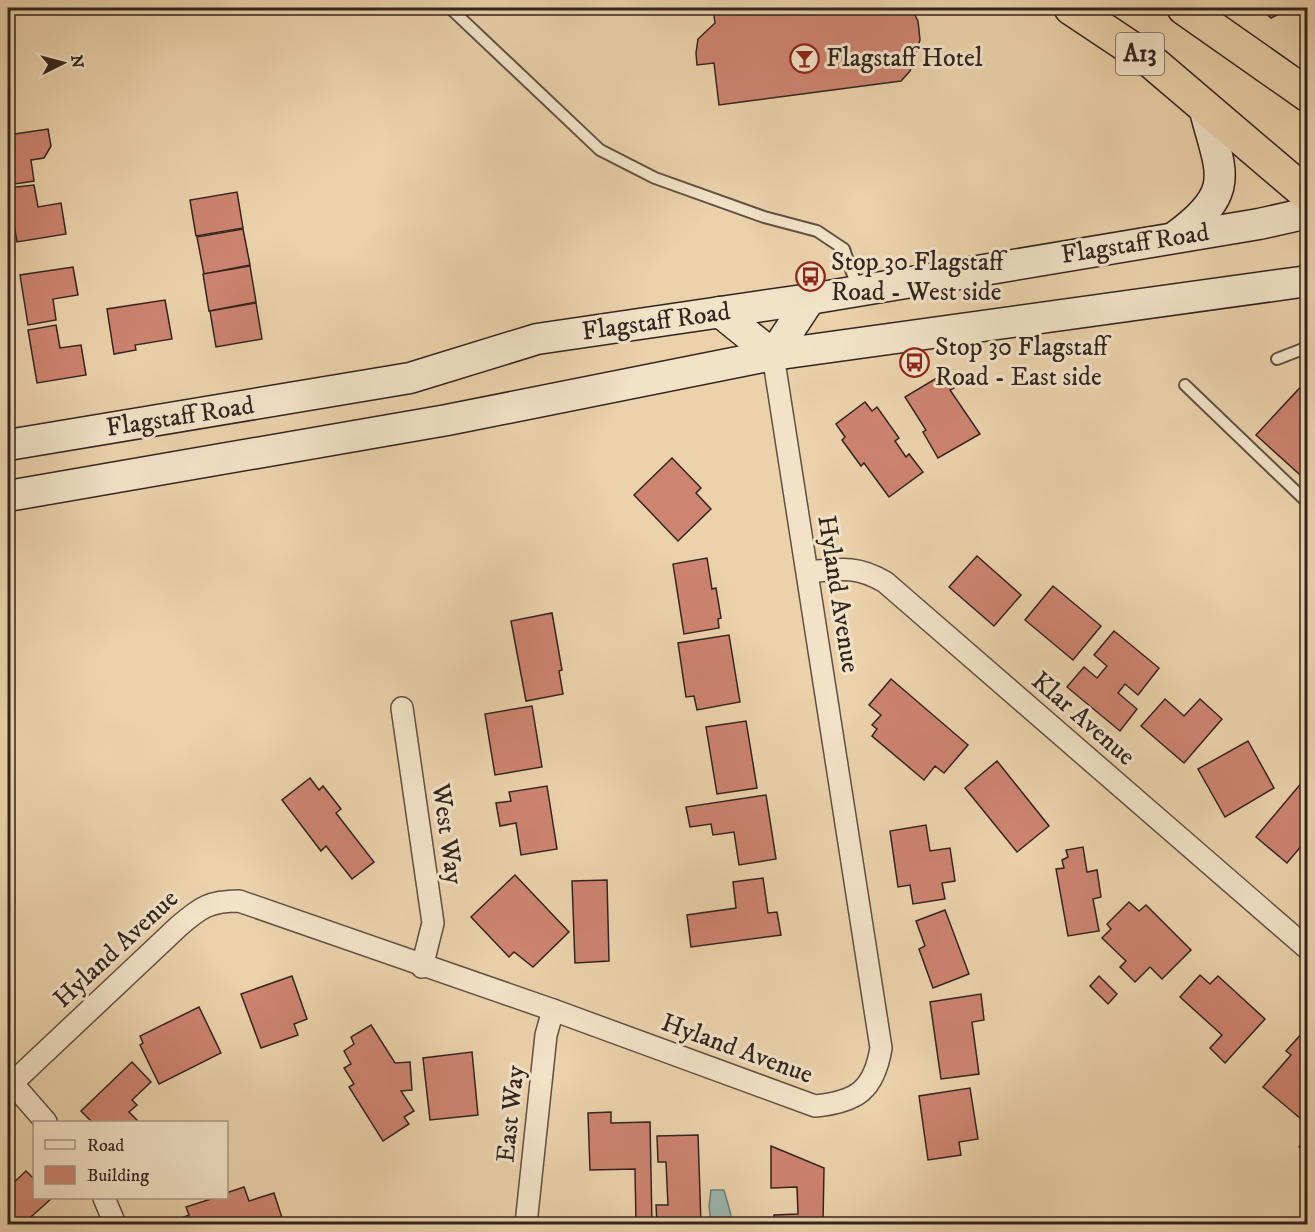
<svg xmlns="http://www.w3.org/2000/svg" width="1315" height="1232" font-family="'IM FELL DW Pica',serif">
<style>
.water{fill:#99b6af;stroke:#707c75;stroke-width:1.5}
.building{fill:#cd8470;stroke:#33241e;stroke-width:1.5}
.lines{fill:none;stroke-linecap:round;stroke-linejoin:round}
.service-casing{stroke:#615041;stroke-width:14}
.minor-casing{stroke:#615041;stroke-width:24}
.secondary-casing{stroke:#33241e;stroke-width:33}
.trunk-casing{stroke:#33241e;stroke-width:36}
.service{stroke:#f2e2c8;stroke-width:10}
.minor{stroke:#f2e2c8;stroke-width:21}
.secondary{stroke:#f2e2c8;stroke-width:30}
.trunk{stroke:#ebd2ab;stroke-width:33}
.labels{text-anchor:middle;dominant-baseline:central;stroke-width:6;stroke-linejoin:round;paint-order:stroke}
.shield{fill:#f2e2c8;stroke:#6c5d51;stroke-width:1.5}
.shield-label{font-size:24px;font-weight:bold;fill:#33241e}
.poi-label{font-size:26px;fill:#33241e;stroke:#f2e2c8;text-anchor:start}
.street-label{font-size:26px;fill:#33241e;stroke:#f2e2c8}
</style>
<rect width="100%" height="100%" fill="#ebd2ab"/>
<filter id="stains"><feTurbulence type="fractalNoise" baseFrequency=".00333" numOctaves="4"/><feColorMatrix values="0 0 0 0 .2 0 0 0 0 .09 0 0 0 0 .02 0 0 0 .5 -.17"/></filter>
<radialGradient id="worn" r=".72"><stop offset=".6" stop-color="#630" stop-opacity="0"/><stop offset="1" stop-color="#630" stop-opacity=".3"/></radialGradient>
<polygon class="water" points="711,1190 724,1190 731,1215 729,1224 711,1224 709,1206"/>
<g class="building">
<polygon points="613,8 675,8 614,14"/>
<polygon points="713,8 911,8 918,21 920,40 910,71 901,81 719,105 714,63 697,65 696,53 698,39 715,23"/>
<polygon points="1260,8 1276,8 1277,15 1271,18"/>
<polygon points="48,129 51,146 44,158 31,160 34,181 8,185 8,135"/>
<polygon points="34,185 38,207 61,203 66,234 17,242 8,188"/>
<polygon points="237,192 243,228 196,236 190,200"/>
<polygon points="243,229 250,265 204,274 197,237"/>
<polygon points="250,266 256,302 209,311 203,274"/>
<polygon points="73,267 78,295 53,299 56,320 28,325 20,275"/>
<polygon points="165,300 172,339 135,345 136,350 114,354 107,309"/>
<polygon points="256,303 262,339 216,347 210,311"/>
<polygon points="56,325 60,348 81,345 86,375 37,383 28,330"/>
<polygon points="945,373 954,388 950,390 980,434 938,458 923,432 926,430 905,397"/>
<polygon points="1308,379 1308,482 1256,435"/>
<polygon points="865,402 872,411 877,407 899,438 895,441 906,457 909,454 923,472 889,497 864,463 861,466 842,440 845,437 836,424"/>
<polygon points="672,458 701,488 696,493 711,509 678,541 634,495"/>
<polygon points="977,556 1021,595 994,626 949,587"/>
<polygon points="707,558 712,589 716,588 721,618 718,619 719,628 684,634 673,564"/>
<polygon points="1053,586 1101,626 1073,660 1025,620"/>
<polygon points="552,613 562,670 559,671 563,694 526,701 511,621"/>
<polygon points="1114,631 1159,668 1138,695 1125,684 1118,693 1137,709 1120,731 1067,687 1084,667 1097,678 1107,666 1094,655"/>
<polygon points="729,635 740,702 697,710 694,696 686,697 678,643"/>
<polygon points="891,679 968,745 944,773 935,766 924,780 872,736 877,729 872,725 881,715 869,705"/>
<polygon points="1165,699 1184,716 1200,699 1222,719 1184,763 1141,726"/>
<polygon points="532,706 542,767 495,775 485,714"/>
<polygon points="746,721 757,788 717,794 706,727"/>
<polygon points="1248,741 1274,788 1225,817 1198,769"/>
<polygon points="997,761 1049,826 1017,852 965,788"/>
<polygon points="310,778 319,790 323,786 341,809 336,813 374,862 352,879 326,846 321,851 282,800"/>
<polygon points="1303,781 1308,785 1308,838 1287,863 1256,837"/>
<polygon points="547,786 557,849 521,855 516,823 500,826 496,803 511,801 509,792"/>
<polygon points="766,795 776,859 739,865 734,832 713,835 711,824 690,827 686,807"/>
<polygon points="926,825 930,851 950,848 955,881 942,883 945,899 913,904 910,885 898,887 890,831"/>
<polygon points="1083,847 1087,872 1097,870 1101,897 1093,899 1099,931 1068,936 1056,869 1064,868 1062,860 1068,857 1066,850"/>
<polygon points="515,875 569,932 533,967 514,952 509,957 471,917"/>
<polygon points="763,878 768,913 777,912 781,935 691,947 687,915 736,908 733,882"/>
<polygon points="607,880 609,961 575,963 572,881"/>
<polygon points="1129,902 1139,911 1146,905 1191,950 1162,979 1150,967 1135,982 1120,967 1126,961 1102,938 1111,929 1107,924"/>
<polygon points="945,910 969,974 933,988 919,949 925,946 916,921"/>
<polygon points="1200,975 1210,984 1218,976 1265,1019 1225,1063 1210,1048 1222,1035 1180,997"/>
<polygon points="292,976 307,1019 294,1024 298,1035 261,1048 241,994"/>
<polygon points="1099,976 1117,994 1108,1004 1090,986"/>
<polygon points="981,994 984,1020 972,1022 979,1074 941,1079 930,1002"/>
<polygon points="199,1007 221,1053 159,1084 140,1045 143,1043 140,1036"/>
<polygon points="371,1025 395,1063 410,1062 412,1090 401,1091 414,1111 404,1117 409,1124 383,1141 349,1087 354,1084 344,1068 351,1064 344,1051 354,1044 351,1037"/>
<polygon points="1304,1031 1308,1033 1307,1124 1263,1087 1291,1055 1286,1051"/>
<polygon points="472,1052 478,1115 430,1120 423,1058"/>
<polygon points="132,1062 151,1082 132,1100 137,1105 129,1112 139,1122 92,1122 81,1111"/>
<polygon points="970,1088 978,1139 959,1142 961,1155 928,1160 919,1096"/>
<polygon points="611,1112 611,1123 650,1122 652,1224 636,1224 635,1169 590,1170 588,1113"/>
<polygon points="698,1135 701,1224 657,1224 656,1205 668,1205 666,1162 658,1162 657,1136"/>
<polygon points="1308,1136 1308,1154 1299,1147"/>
<polygon points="771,1146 824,1168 823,1224 774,1224 774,1215 798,1214 797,1187 771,1188"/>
<polygon points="26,1171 34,1179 34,1198 52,1198 23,1224 8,1224 8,1188"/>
<polygon points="244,1187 249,1201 274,1193 284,1224 179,1224 177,1220 189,1215 186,1207 214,1198 226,1198 226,1193"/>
<polygon points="896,1219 896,1224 831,1224 830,1221"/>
</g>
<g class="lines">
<defs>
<g id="service">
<polyline points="450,8 600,150 655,178 764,217 817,231 844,249 858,290"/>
<polyline points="1277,359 1308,347"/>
<polyline points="1185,385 1308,503"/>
</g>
<g id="minor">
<path d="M808,572C840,569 856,565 885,582L1308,949"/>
<polyline points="402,708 433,923 422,967"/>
<polyline points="12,1083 46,1122"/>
<path d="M8,1087L179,926C201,907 210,901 239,901L553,1010L815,1106C857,1102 874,1090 881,1048L773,355"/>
<polyline points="104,1198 115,1224"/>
<polyline points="526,1224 546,1035 553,1010"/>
</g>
<g id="secondary">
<path d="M1176,236C1239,190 1220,172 1204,107"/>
<polyline points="720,312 773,355"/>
<polyline points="773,355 810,299"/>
<polyline points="8,445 410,378 537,339 810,299 1259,224 1308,213"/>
<polyline points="8,496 447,420 773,355 1308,281"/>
</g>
<g id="trunk">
<polyline points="1071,8 1152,62 1308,195"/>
<polyline points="1184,8 1308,95"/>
</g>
</defs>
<use href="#service" class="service-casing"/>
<use href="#minor" class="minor-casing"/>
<use href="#secondary" class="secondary-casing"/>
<use href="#trunk" class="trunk-casing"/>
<use href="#service" class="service"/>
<use href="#minor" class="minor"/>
<use href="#secondary" class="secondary"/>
<use href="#trunk" class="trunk"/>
</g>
<defs>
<symbol id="bar-ring" viewBox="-11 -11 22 22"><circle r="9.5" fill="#f2e2c8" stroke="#8f2418" stroke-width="1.5"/><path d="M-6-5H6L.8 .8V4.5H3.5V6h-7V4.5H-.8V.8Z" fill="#8f2418"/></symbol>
<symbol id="bus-ring" viewBox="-11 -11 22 22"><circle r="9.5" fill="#f2e2c8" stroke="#8f2418" stroke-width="1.5"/><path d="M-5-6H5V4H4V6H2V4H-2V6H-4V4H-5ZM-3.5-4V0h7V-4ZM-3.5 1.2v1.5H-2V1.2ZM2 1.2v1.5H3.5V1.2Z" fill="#8f2418"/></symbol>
</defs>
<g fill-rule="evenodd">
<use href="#bar-ring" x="788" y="42" width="33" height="33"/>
<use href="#bus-ring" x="794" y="260" width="33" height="33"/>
<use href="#bus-ring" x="898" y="346" width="33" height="33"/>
</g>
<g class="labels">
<rect class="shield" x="1116" y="33" width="48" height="42" rx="4.5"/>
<g class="shield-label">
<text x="1140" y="54">A13</text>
</g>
<g class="poi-label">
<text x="826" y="58">Flagstaff Hotel</text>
<text x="831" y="262">Stop 30 Flagstaff<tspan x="831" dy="30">Road - West side</tspan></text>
<text x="935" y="347">Stop 30 Flagstaff<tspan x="935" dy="30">Road - East side</tspan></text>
</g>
<g class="street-label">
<text transform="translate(1135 244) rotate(-9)">Flagstaff Road</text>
<text transform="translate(656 322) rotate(-8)">Flagstaff Road</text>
<text transform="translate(180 417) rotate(-9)">Flagstaff Road</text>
<text transform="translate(838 594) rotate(81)">Hyland Avenue</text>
<text transform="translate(1083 719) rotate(41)">Klar Avenue</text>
<text transform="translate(447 834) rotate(82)">West Way</text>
<text transform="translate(116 949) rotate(-43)">Hyland Avenue</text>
<text transform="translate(737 1049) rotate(20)">Hyland Avenue</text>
<text transform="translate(511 1114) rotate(-84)">East Way</text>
</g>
</g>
<rect width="1315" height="1232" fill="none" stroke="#ebd2ab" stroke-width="30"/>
<rect x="9" y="9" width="1297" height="1214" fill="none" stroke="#33241e" stroke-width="3"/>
<rect x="15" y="15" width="1285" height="1202" fill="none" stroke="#33241e" stroke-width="1.5"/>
<rect x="33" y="1121" width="195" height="78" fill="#f2e2c8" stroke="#a69684" stroke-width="1.5"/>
<rect x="45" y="1140" width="30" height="9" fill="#f2e2c8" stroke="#a69684" stroke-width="1.5"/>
<text x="87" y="1151" font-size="18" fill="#33241e">Road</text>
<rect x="45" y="1166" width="30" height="18" fill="#cd8470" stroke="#a69684" stroke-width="1.5"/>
<text x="87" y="1181" font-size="18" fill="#33241e">Building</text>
<g transform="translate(63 63) rotate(84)" stroke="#f2e2c8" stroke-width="4.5" paint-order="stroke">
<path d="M0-4.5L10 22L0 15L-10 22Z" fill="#33241e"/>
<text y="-9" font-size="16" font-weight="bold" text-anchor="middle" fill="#33241e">N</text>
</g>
<rect width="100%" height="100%" filter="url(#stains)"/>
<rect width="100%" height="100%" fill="url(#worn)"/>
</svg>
